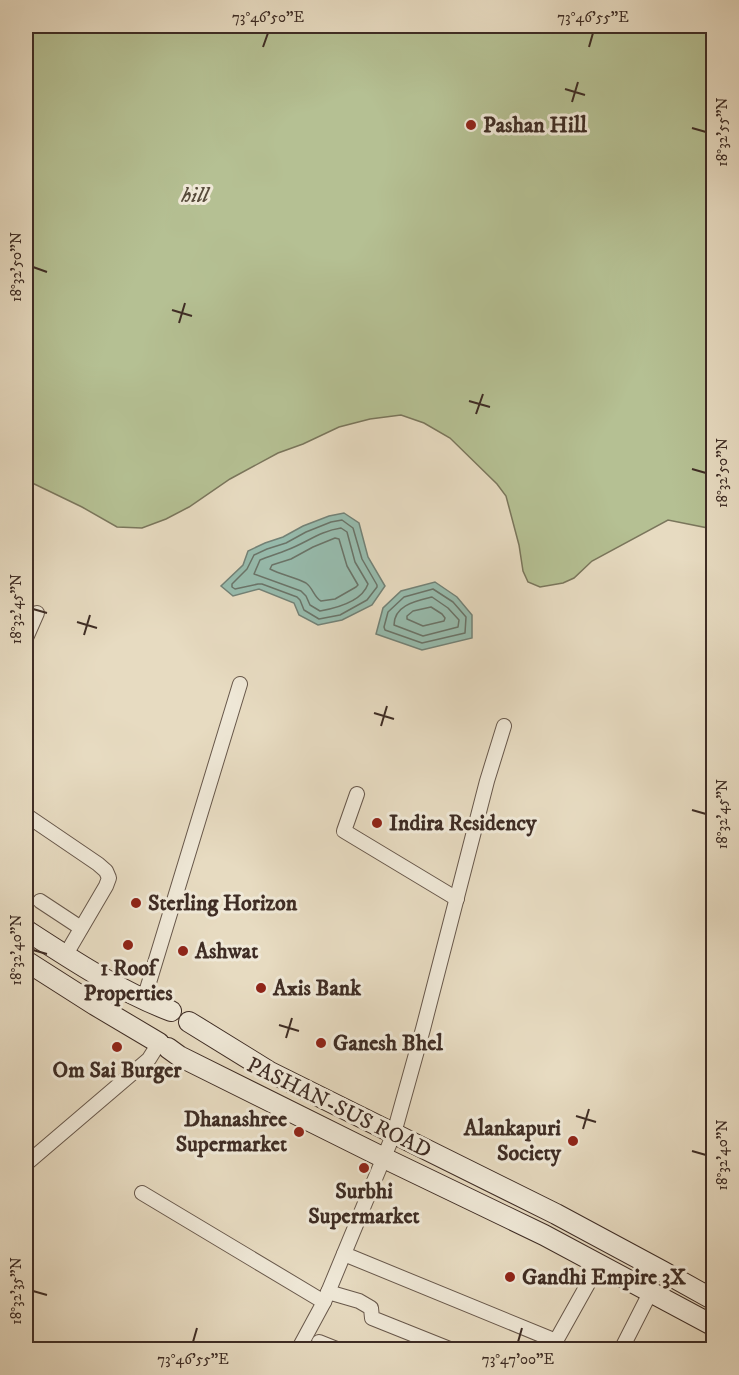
<svg xmlns="http://www.w3.org/2000/svg" width="739" height="1375" font-family="'IM FELL DW Pica',serif">
<style>
.green{fill:#b5c093;stroke:#7a765c;stroke-width:1.5}
.water{fill:#97bcae;stroke:#738277;stroke-width:1.5}
.lines{fill:none;stroke-linecap:round;stroke-linejoin:round}
.shore{stroke:#6a7469;stroke-width:1.5}
.minor-casing{stroke:#68584b;stroke-width:16}
.secondary-casing{stroke:#3e2c24;stroke-width:22}
.minor{stroke:#efe8d7;stroke-width:14}
.secondary{stroke:#efe8d7;stroke-width:20}
.ticks{fill:none;stroke:#3e2c24;stroke-width:2}
.poi-dot{fill:#8f2418;stroke:#efe8d7;stroke-width:2}
.labels{text-anchor:middle;dominant-baseline:central;stroke-width:6;stroke-linejoin:round;paint-order:stroke}
.poi-label{font-size:22px;font-weight:bold;fill:#3e2c24;stroke:#efe8d7;text-anchor:start}
.park-label{font-size:22px;font-style:italic;fill:#564a3a;stroke:#efe8d7}
.street-label{font-size:22px;fill:#3e2c24;stroke:#efe8d7}
.neatline{fill:none;stroke:#3e2c24;stroke-width:2}
.ticks-label{font-size:15px;text-anchor:middle;fill:#3e2c24}
</style>
<rect width="100%" height="100%" fill="#e7dbc1"/>
<filter id="stains"><feTurbulence type="fractalNoise" baseFrequency=".00333" numOctaves="4"/><feColorMatrix values="0 0 0 0 .2 0 0 0 0 .09 0 0 0 0 .02 0 0 0 .5 -.17"/></filter>
<radialGradient id="worn" r=".72"><stop offset=".6" stop-color="#630" stop-opacity="0"/><stop offset="1" stop-color="#630" stop-opacity=".3"/></radialGradient>
<polygon class="green" points="26,26 713,26 713,529 668,520 592,561 574,578 563,583 540,587 528,582 523,571 519,545 506,496 497,484 450,438 424,423 401,415 370,419 339,427 303,444 278,453 230,479 189,507 166,519 142,528 117,527 82,507 26,480"/>
<g class="water">
<polygon points="344,513 359,523 368,557 385,586 372,605 342,620 318,625 299,615 294,603 259,589 233,596 221,586 243,565 248,551 265,543 283,537 303,526 329,516"/>
<polygon points="435,582 457,597 472,615 472,638 422,650 376,634 383,608 401,591"/>
</g>
<g class="lines">
<g class="shore">
<polygon points="342,520 353,528 362,559 377,585 377,587 367,600 340,615 319,619 304,610 300,600 297,597 262,584 258,584 235,589 232,587 232,584 247,569 254,555 267,549 286,543 306,532 331,522"/>
<path d="M341,528L347,532L355,562L368,584C362,601 337,608 320,611L310,605L306,596L301,591L254,574L260,560C269,556 278,554 287,550C306,543 320,531 341,528Z"/>
<path d="M335,538L339,539L347,566L358,585L356,587L335,599L321,601C314,597 313,588 306,583C295,577 281,575 270,569L272,565L291,559L313,547Z"/>
<polygon points="433,589 453,602 466,617 465,633 422,643 385,630 384,627 388,612 404,597"/>
<path d="M432,597L448,608L459,620L458,627L423,636L394,625C394,605 416,601 432,597Z"/>
<polygon points="431,607 442,614 445,618 444,621 423,626 407,619 407,616 413,611"/>
</g>
<defs>
<g id="minor">
<polyline points="26,638 37,613"/>
<polyline points="357,794 344,831 457,899"/>
<polyline points="26,815 98,864 106,871 109,878 106,886 65,956"/>
<polyline points="40,901 81,928"/>
<polyline points="144,999 240,684"/>
<polyline points="26,1164 149,1059 159,1043"/>
<polyline points="142,1193 324,1302"/>
<polyline points="344,1254 556,1341"/>
<polyline points="328,1292 359,1301 371,1308 372,1318 452,1350"/>
<polyline points="319,1342 339,1350"/>
<polyline points="552,1348 599,1264"/>
<polyline points="298,1350 324,1302 394,1133 423,1029 487,781 504,726"/>
<polyline points="621,1350 651,1291"/>
</g>
<g id="secondary">
<path d="M26,930C72,960 119,991 171,1011"/>
<polyline points="26,961 95,1005 159,1043"/>
<polyline points="189,1022 270,1072 556,1214 662,1271 714,1300"/>
<polyline points="168,1048 179,1056 384,1158 544,1235 714,1326"/>
</g>
</defs>
<use href="#minor" class="minor-casing"/>
<use href="#secondary" class="secondary-casing"/>
<use href="#minor" class="minor"/>
<use href="#secondary" class="secondary"/>
</g>
<path class="ticks" d="M263,47L268,33M589,47L593,33M565,89L585,95M572,102L578,82M692,128L706,132M33,267L47,272M172,310L192,316M179,323L185,303M469,401L490,407M476,414L483,394M692,469L706,473M33,609L47,613M77,622L97,628M84,635L90,615M374,713L394,719M381,726L387,706M692,810L706,814M33,950L47,954M279,1025L299,1031M286,1038L292,1018M576,1116L596,1122M583,1129L589,1109M692,1151L706,1155M33,1291L47,1295M193,1342L197,1328M518,1342L522,1328"/>
<g class="poi-dot">
<circle cx="471" cy="125" r="6"/>
<circle cx="377" cy="823" r="6"/>
<circle cx="136" cy="903" r="6"/>
<circle cx="128" cy="945" r="6"/>
<circle cx="183" cy="951" r="6"/>
<circle cx="261" cy="988" r="6"/>
<circle cx="321" cy="1043" r="6"/>
<circle cx="117" cy="1047" r="6"/>
<circle cx="299" cy="1132" r="6"/>
<circle cx="573" cy="1141" r="6"/>
<circle cx="364" cy="1168" r="6"/>
<circle cx="510" cy="1277" r="6"/>
</g>
<g class="labels">
<g class="poi-label">
<text x="483" y="125">Pashan Hill</text>
<text x="389" y="823">Indira Residency</text>
<text x="148" y="903">Sterling Horizon</text>
<text x="195" y="951">Ashwat</text>
<text x="128" y="968" text-anchor="middle">1 Roof<tspan x="128" dy="25">Properties</tspan></text>
<text x="273" y="988">Axis Bank</text>
<text x="333" y="1043">Ganesh Bhel</text>
<text x="117" y="1070" text-anchor="middle">Om Sai Burger</text>
<text x="287" y="1119" text-anchor="end">Dhanashree<tspan x="287" dy="25">Supermarket</tspan></text>
<text x="561" y="1128" text-anchor="end">Alankapuri<tspan x="561" dy="25">Society</tspan></text>
<text x="364" y="1191" text-anchor="middle">Surbhi<tspan x="364" dy="25">Supermarket</tspan></text>
<text x="522" y="1277">Gandhi Empire 3X</text>
</g>
<g class="park-label">
<text x="195" y="195">hill</text>
</g>
<g class="street-label">
<text transform="translate(339 1108) rotate(26)">PASHAN-SUS ROAD</text>
</g>
</g>
<rect width="739" height="1375" fill="none" stroke="#e7dbc1" stroke-width="66"/>
<rect x="33" y="33" width="673" height="1309" class="neatline"/>
<g class="ticks-label">
<text x="268" y="22">73°46'50"E</text>
<text x="593" y="22">73°46'55"E</text>
<text transform="translate(722 132) rotate(-90)" y="5">18°32'55"N</text>
<text transform="translate(16 267) rotate(-90)" y="5">18°32'50"N</text>
<text transform="translate(722 473) rotate(-90)" y="5">18°32'50"N</text>
<text transform="translate(16 609) rotate(-90)" y="5">18°32'45"N</text>
<text transform="translate(722 814) rotate(-90)" y="5">18°32'45"N</text>
<text transform="translate(16 950) rotate(-90)" y="5">18°32'40"N</text>
<text transform="translate(722 1155) rotate(-90)" y="5">18°32'40"N</text>
<text transform="translate(16 1291) rotate(-90)" y="5">18°32'35"N</text>
<text x="193" y="1364">73°46'55"E</text>
<text x="518" y="1364">73°47'00"E</text>
</g>
<rect width="100%" height="100%" filter="url(#stains)"/>
<rect width="100%" height="100%" fill="url(#worn)"/>
</svg>
